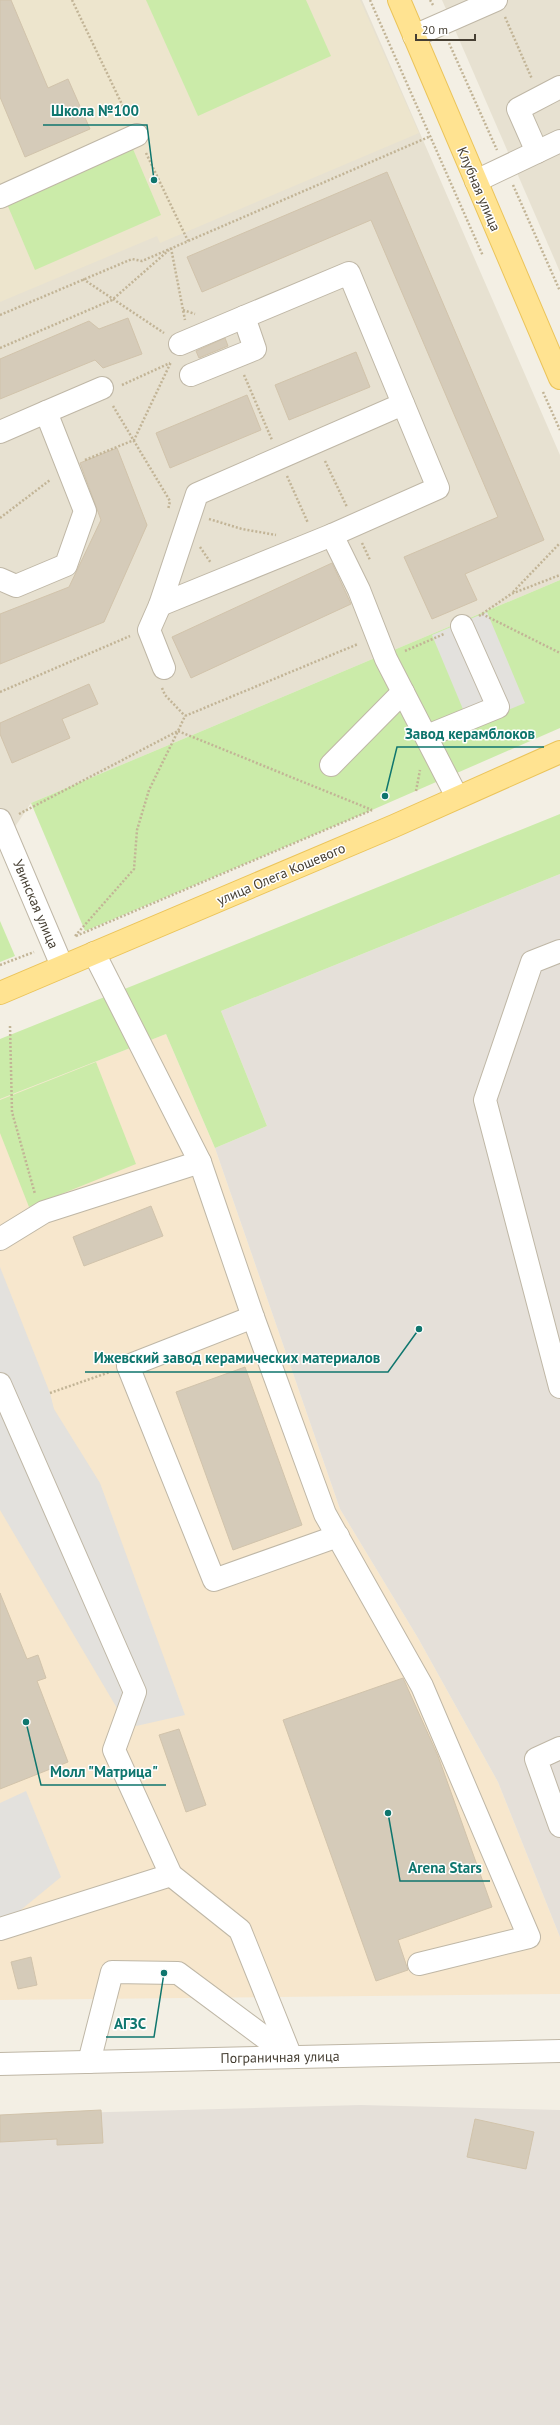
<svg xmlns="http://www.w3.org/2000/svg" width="560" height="2425" font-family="'PT Sans',sans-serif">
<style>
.residential{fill:#e7e1d1}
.commercial{fill:#f7e7cd}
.industrial{fill:#e5e0d9}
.education{fill:#ede5cd}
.green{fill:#cbeba9}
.parking{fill:#e3e1dd}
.building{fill:#d5cbb9;stroke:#d1c3ab}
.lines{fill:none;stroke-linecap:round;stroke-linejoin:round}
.minor-casing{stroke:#bfb7a6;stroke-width:24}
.major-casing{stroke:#ebc45a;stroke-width:24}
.path{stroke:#c2b496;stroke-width:2.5;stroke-dasharray:2 2;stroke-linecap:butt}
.minor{stroke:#fff;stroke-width:22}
.major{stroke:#ffe391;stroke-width:22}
.labels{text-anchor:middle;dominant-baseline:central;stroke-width:3;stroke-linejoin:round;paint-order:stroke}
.street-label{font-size:14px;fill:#463f33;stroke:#fff}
.leader{fill:none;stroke:#0f766e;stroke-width:1.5}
.callout-dot{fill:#0f766e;stroke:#fff;stroke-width:1.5}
.callout-label{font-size:15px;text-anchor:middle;font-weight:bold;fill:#0f766e;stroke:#fff;stroke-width:3;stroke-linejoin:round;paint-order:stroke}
</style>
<rect width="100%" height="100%" fill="#f3efe4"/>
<g class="residential">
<polygon points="0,0 362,0 560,455 560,580 31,803 0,849"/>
<polygon points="442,0 560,0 560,272"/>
</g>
<polygon class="commercial" points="166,1034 215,1148 340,1509 418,1638 498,1782 560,1937 560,1994 0,2000 0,1099"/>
<g class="industrial">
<polygon points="560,874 560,1937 498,1782 418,1638 340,1509 215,1148 267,1126 221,1011"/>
<polygon points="361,2105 560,2110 560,2425 0,2425 0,2115"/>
</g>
<polygon class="education" points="0,0 360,0 419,133 160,243 157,236 0,302"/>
<g class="green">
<polygon points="146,0 306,0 331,56 198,116"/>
<polygon points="133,149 161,215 35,270 7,204"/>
<polygon points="560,580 560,728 372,810 85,931 31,803"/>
<polygon points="560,814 560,874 221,1011 267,1126 215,1148 166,1034 0,1099 0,1039"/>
<polygon points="0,921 15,956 0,962"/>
<polygon points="96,1062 136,1164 29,1207 0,1133 0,1100"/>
</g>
<g class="parking">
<polygon points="487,612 525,703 470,726 432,635"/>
<polygon points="0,1267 50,1393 54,1409 100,1483 185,1715 136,1726 124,1720 0,1510"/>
<polygon points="26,1791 61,1877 0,1927 0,1803"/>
</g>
<g class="building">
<polygon points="0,0 11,0 48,88 68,79 90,129 25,157 0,97"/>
<polygon points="387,172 544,540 465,574 477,600 432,619 404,557 498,517 371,220 202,292 187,257"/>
<polygon points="128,318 142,354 103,368 95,360 0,399 0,359 89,321 99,329"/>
<polygon points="225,338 228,346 199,358 196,351"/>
<polygon points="356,352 370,387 289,420 275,385"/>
<polygon points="247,395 261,430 170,468 156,433"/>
<polygon points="117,448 147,525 104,622 0,664 0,614 69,587 101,520 80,463"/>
<polygon points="332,563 351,604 191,678 172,637"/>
<polygon points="89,684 98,704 62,719 70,738 12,763 0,734 0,723"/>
<polygon points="151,1206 163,1236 84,1266 73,1237"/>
<polygon points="245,1367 302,1525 233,1550 176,1392"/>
<polygon points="0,1593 27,1659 38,1655 46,1678 37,1681 68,1762 0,1789"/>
<polygon points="403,1678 438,1756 492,1907 398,1940 408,1970 376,1981 283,1720"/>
<polygon points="179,1729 206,1805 186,1812 159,1735"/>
<polygon points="31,1957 37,1985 18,1989 11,1962"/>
<polygon points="101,2110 103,2143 57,2145 57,2139 0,2142 0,2115"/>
<polygon points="475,2119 534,2132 526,2169 467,2157"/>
</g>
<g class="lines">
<defs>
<g id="minor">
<polyline points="414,36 496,0"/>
<polyline points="537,152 518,109 560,87"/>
<polyline points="476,181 560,141"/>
<polyline points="0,197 137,135"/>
<polyline points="180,344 244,317"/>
<polyline points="191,375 255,349 244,317 349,273 438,488 332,535 359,590 386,659 457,797"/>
<polyline points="46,412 102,388"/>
<polyline points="0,432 46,412 85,511 66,565 16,586 0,579"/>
<polyline points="160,605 332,535"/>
<polyline points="164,668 149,630 160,605 197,494 403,404"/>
<polyline points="427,736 498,707 462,626"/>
<polyline points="331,765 403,692"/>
<polyline points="0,820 62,966"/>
<polyline points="560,951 532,962 485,1100 560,1387"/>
<polyline points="94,953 200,1162 253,1317 325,1514 422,1686 529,1937 419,1964"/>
<polyline points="0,1239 44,1212 200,1162"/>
<polyline points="253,1317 128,1366 214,1580 338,1536"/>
<polyline points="0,1384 135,1692 114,1750 171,1875 240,1930 291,2057"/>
<polyline points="560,1748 536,1759 560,1826"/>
<polyline points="0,1929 171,1875"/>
<polyline points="89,2062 112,1972 178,1973 291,2057"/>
<polyline points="0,2064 560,2051"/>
</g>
<g id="major">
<polyline points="399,0 560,378"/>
<polyline points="0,993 394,826 560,752"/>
</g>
</defs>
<use href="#minor" class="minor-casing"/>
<use href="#major" class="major-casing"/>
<g class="path">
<polyline points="72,0 128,117"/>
<polyline points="370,0 483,256"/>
<polyline points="430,0 433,5"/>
<polyline points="505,17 532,79"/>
<polyline points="449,43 497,150"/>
<polyline points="146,153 188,241"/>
<polyline points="513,185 560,291"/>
<polyline points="171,248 185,320"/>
<polyline points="83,279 164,333"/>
<polyline points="183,310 195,314"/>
<polyline points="0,315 132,259 142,261 431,136"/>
<polyline points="0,348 112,300 169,250"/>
<polyline points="244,375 272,440"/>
<polyline points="122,385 170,363"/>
<polyline points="543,392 560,430"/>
<polyline points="113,406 170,501 168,510"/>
<polyline points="85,460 134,440 171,362"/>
<polyline points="325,461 347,507"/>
<polyline points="287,476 308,523"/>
<polyline points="0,518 50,480"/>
<polyline points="209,519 242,529 276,535"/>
<polyline points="362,543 370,560"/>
<polyline points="200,547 211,563"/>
<polyline points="513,592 560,543"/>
<polyline points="482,614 560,653"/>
<polyline points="479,616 511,594 560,575"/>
<polyline points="405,651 444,634"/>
<polyline points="162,688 165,695 185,716"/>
<polyline points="0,692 130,636"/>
<polyline points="416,791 420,770"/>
<polyline points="19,814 178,731 185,716 358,644"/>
<polyline points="75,936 134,869 137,830 149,790 178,731 372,810"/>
<polyline points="76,936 372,810"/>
<polyline points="0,965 34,952"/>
<polyline points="10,1026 12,1112 35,1194"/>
<polyline points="50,1393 110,1372"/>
</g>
<use href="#minor" class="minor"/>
<use href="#major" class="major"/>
</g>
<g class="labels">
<g class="street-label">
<text transform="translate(479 189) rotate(67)">Клубная улица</text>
<text transform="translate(281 874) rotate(-23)">улица Олега Кошевого</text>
<text transform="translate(36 904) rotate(67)">Увинская улица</text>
<text transform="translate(280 2057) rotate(-1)">Пограничная улица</text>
</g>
</g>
<path class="leader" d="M154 180L147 125H43M385 796L397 747H544M419 1329L388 1372H85M26 1722L41 1785H166M388 1813L400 1881H490M164 1973L154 2037H106"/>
<g class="callout-dot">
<circle cx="154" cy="180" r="4"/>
<circle cx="385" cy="796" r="4"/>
<circle cx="419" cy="1329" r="4"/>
<circle cx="26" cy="1722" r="4"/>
<circle cx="388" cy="1813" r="4"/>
<circle cx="164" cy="1973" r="4"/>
</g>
<g class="callout-label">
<text x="95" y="116">Школа №100</text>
<text x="470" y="739">Завод керамблоков</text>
<text x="237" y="1363">Ижевский завод керамических материалов</text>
<text x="104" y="1777">Молл "Матрица"</text>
<text x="445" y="1873">Arena Stars</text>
<text x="130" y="2029">АГЗС</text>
</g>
<path d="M416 34v6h59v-6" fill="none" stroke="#463f33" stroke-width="2"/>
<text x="422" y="34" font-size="12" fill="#463f33" stroke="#ffffff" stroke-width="3" paint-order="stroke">20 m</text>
</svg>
